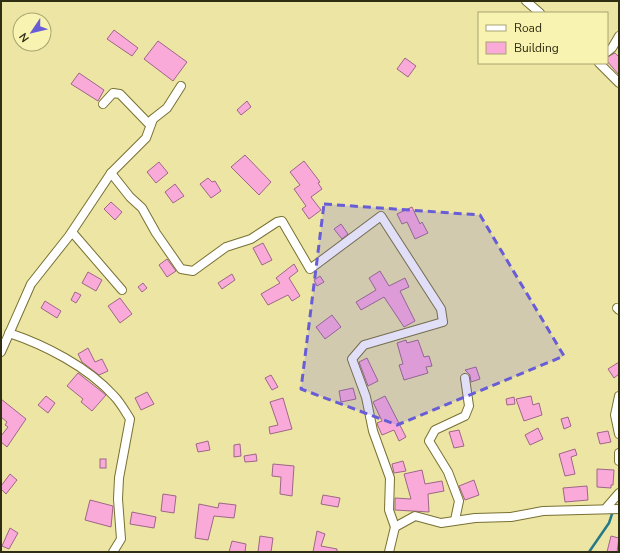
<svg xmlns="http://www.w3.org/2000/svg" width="620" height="553" font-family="'Nunito Sans',sans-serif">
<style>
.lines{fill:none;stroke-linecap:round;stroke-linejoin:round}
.stream{stroke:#277989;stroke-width:2.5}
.building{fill:#faaad9;stroke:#9e6687}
.minor-casing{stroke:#787133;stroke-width:10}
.minor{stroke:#fff;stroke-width:8}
.marked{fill:#695dd7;fill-opacity:0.2;stroke:#695dd7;stroke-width:3;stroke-dasharray:8 5;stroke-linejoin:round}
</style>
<rect width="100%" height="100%" fill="#ece5a4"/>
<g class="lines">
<polyline class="stream" points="589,552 609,523 613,511"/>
</g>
<g class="building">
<polygon points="114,30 138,48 132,56 107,39"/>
<polygon points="158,41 187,62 173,81 144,59"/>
<polygon points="615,53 619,57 619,75 607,61 607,57"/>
<polygon points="405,58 416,66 408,77 397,69"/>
<polygon points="79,73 104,90 98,101 71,84"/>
<polygon points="247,101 251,107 241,115 237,110"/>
<polygon points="245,155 271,182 259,195 231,167"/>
<polygon points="304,161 320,182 318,183 322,189 311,197 321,210 309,219 302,209 306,206 294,189 300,185 290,172"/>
<polygon points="159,162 168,173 156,183 147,172"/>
<polygon points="208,178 212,182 215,181 221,191 211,198 200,184"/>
<polygon points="175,184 184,196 173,203 165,192"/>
<polygon points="111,202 122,212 115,220 104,209"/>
<polygon points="412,207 420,224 422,222 428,233 415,239 407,222 402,224 397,214"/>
<polygon points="341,224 348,234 342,239 334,229"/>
<polygon points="263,243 272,260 262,265 253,248"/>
<polygon points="167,259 176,271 167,277 159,265"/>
<polygon points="294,264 298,271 289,278 300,296 292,301 288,295 268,305 261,294 280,283 276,278"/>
<polygon points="380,271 389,286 405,278 409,287 400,291 415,321 404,327 384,297 361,310 356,302 376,290 369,278"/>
<polygon points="88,272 102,280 96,291 82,283"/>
<polygon points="232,274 235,280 222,289 218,283"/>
<polygon points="320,276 324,282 317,286 314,280"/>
<polygon points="143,283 147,288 142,292 138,287"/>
<polygon points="75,292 81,295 76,303 71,300"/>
<polygon points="120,298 132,314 120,323 108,306"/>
<polygon points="45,301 61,311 57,318 41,308"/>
<polygon points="332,315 341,327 325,339 316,327"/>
<polygon points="406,340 407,343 418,340 424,357 429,356 432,366 426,367 428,373 404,380 399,365 403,364 397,343"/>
<polygon points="88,348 95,362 102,359 108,371 99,375 82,362 78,354"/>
<polygon points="367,358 378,381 368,386 359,362"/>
<polygon points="619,362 619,374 614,378 608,369"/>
<polygon points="476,367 480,379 471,382 470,375 465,370"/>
<polygon points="78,373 106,395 92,411 81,402 83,399 67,386"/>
<polygon points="271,375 278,387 272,390 265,378"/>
<polygon points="353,388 356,399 341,402 339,391"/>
<polygon points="147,392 154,404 141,410 135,398"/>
<polygon points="46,396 55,403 48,413 38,405"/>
<polygon points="385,396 406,437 399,441 394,430 382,435 378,426 377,423 382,421 373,402"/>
<polygon points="531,396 533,405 539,403 542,415 524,421 516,399"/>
<polygon points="514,397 515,404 507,405 506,399"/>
<polygon points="283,398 292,429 270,434 269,427 278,425 270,402"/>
<polygon points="1,399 26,419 7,447 1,442 1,436 8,427 5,425 7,422 1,417"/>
<polygon points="568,417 571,426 564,429 561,419"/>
<polygon points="538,428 543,439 530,445 525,435"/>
<polygon points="459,430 464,446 454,448 449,432"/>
<polygon points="608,431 611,442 600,444 597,433"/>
<polygon points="208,441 210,450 198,452 196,444"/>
<polygon points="240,444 241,456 234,457 234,445"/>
<polygon points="575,449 577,455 571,457 575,474 565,476 559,454"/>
<polygon points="256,454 257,461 245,462 244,456"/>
<rect x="100" y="459" width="6" height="9"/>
<polygon points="403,461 406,471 394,473 392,464"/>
<polygon points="273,464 294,466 292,496 280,494 281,477 272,476"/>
<polygon points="597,469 614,470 613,485 611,485 611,488 597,487"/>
<polygon points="422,470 425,484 442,481 444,491 428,494 429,512 395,510 395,498 411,499 404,474"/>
<polygon points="10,474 17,480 6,494 1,489 1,486"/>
<polygon points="474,480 479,495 465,500 459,486"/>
<polygon points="587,486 588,500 565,502 563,488"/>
<polygon points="163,494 176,496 174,513 161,511"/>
<polygon points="323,495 340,498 338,507 321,504"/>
<polygon points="90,500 113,506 111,527 85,520"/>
<polygon points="219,503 236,505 234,518 214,516 208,540 195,538 199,504 218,508"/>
<polygon points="132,512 156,517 154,528 130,524"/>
<polygon points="10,528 18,533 9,549 2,546"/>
<polygon points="317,531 325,534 321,546 337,549 337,552 313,552"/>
<polygon points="260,536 273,538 271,552 258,552"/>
<polygon points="611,536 619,538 617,552 607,552"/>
<polygon points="232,541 246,544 245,552 229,552"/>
</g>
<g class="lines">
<defs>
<g id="minor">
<polyline points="526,1 540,13"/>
<polyline points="607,52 612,48 619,36"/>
<polyline points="599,63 619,83"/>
<polyline points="103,104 113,93 120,94 148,123 153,119"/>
<polyline points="111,173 130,197 142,208 156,233 181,269 193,271 226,247 251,239 277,222 282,221 310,269 381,216 441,309 443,322 364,345 352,359 366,397 373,431 390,478 389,510 395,527"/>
<polyline points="72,232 122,290"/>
<polyline points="617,308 619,310"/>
<path d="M9,333C45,345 88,367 114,396C120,402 125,411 130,419L119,478L118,499L121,539L113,552"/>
<polyline points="1,352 31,284 69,236 111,173 146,138 153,119 167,108 181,86"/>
<polyline points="619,396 615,415 619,434"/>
<polyline points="619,453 619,461"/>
<polyline points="606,508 619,493"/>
<polyline points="455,520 459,501 448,472 429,441 435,430 465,416 469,406 465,378"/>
<polyline points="389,552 395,527 415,516 441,523 475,518 511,517 543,511 619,509"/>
</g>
</defs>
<use href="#minor" class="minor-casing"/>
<use href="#minor" class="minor"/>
</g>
<path class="marked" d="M324,204L480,215L564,356L397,425L301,389Z"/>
<rect width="620" height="553" fill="none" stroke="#2f2d12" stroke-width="4"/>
<rect x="478" y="12" width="130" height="52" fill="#f9f3b1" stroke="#a8a471"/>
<rect x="486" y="25" width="20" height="6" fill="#ffffff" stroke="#a8a471"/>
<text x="514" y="32" font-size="12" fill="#2f2d12">Road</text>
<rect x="486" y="42" width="20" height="12" fill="#faaad9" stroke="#a8a471"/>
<text x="514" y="52" font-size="12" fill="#2f2d12">Building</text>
<g transform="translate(32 32) rotate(235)"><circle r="19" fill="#f9f3b1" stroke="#a8a471"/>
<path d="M0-3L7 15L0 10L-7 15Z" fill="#695dd7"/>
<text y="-6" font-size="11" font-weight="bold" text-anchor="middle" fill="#2f2d12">N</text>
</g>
</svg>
